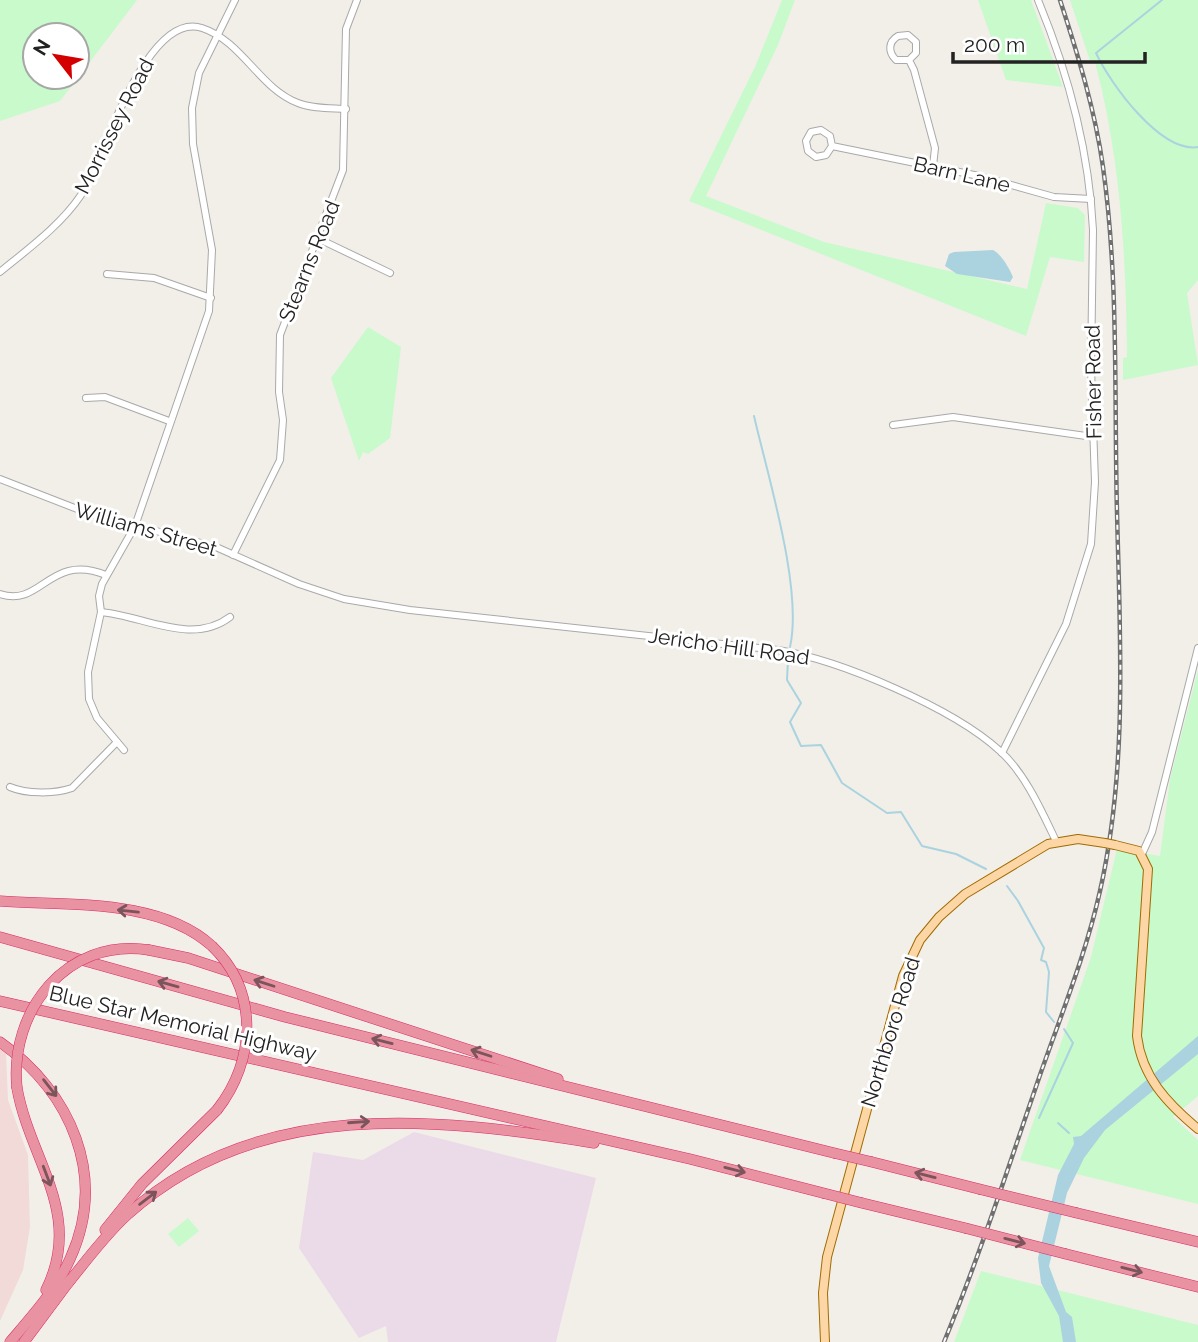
<svg xmlns="http://www.w3.org/2000/svg" width="1198" height="1342" font-family="Raleway,sans-serif">
<style>
.commercial{fill:#f2dad9}
.industrial{fill:#ebdbe8}
.park{fill:#c8facc;fill-rule:evenodd}
.water{fill:#aad3df}
.lines{fill:none;stroke-linecap:round;stroke-linejoin:round}
.stream{stroke:#aad3df;stroke-width:2}
.minor-casing{stroke:#a9a9a9;stroke-width:8}
.major-casing{stroke:#a06b00;stroke-width:10}
.highway-casing{stroke:#dc2a67;stroke-width:11}
.minor{stroke:#fff;stroke-width:6}
.major{stroke:#fcd6a4;stroke-width:8}
.highway{stroke:#e892a2;stroke-width:10}
.rail-casing{stroke:#707070;stroke-width:4.5}
.rail{stroke:#fff;stroke-width:2;stroke-dasharray:5;stroke-linecap:butt}
.major-bridge-casing{stroke:#a06b00;stroke-width:10;stroke-linecap:butt}
.highway-bridge-casing{stroke:#dc2a67;stroke-width:11;stroke-linecap:butt}
.major-bridge{stroke:#fcd6a4;stroke-width:8}
.highway-bridge{stroke:#e892a2;stroke-width:10}
.oneway{stroke:#7b545c}
.labels{text-anchor:middle;dominant-baseline:central;stroke-width:6;stroke-linejoin:round;paint-order:stroke}
.street-label{font-size:21px;fill:#222;stroke:#fff}
</style>
<rect width="100%" height="100%" fill="#f2efe9"/>
<polygon class="commercial" points="0,1049 6,1053 8,1100 28,1155 30,1227 23,1270 0,1321"/>
<polygon class="industrial" points="414,1132 596,1178 556,1342 388,1342 386,1326 359,1338 299,1248 313,1152 363,1160"/>
<g class="park">
<path d="M0,0H137L60,101L0,121ZM35,35H77V77H35Z"/>
<polygon points="782,0 795,0 778,45 706,196 824,242 1027,289 1046,203 1078,208 1085,215 1084,262 1050,257 1026,336 689,201 755,67"/>
<polygon points="978,0 1031,0 1063,87 1006,80"/>
<path d="M1070,0H1198V280L1187,293L1198,365L1123,380V358L1127,357C1126,257 1121,160 1095,62L1090,61Z"/>
<polygon points="368,327 401,347 390,438 368,454 363,452 359,461 331,378"/>
<polygon points="1198,670 1198,1096 1173,1117 1198,1140 1198,1204 1020,1160 1091,957 1117,849 1160,856 1170,779"/>
<polygon points="188,1218 199,1231 179,1247 168,1234"/>
<polygon points="981,1271 1198,1325 1198,1342 954,1342"/>
</g>
<g class="water">
<path d="M993,250C1002,255 1009,268 1013,277L1010,282L957,274L945,266L949,254L954,252Z"/>
<polygon points="1198,1036 1198,1054 1105,1130 1084,1158 1067,1193 1049,1266 1066,1312 1072,1317 1076,1342 1063,1342 1059,1316 1041,1283 1038,1258 1058,1175 1074,1144 1073,1137 1081,1136"/>
</g>
<g class="lines">
<g class="stream">
<path d="M1162,0L1096,53C1110,83 1160,153 1198,147"/>
<path d="M754,416C768,477 803,589 790,647"/>
<polyline points="788,660 787,680 801,703 790,722 801,746 821,745 842,783 887,813 901,812 922,846 956,854 986,869"/>
<polyline points="1007,886 1018,901 1044,948 1041,960 1046,962 1049,972 1046,1012 1054,1022"/>
<polyline points="1039,1118 1073,1043 1064,1029"/>
<polyline points="1058,1123 1069,1133"/>
</g>
<defs>
<g id="minor">
<path d="M909,60L916,53V42L908,35L898,36C888,42 888,52 896,60H909L914,70L935,148L933,166"/>
<polyline points="832,146 826,155 816,157 808,151 806,141 811,132 821,130 830,136 832,146 979,176 1054,197 1091,199"/>
<polyline points="317,238 390,273"/>
<path d="M0,272C28,249 61,225 81,195C104,158 146,10 202,28C242,41 260,89 298,103C313,109 331,108 346,109"/>
<polyline points="107,274 154,278 211,298"/>
<polyline points="86,398 105,397 169,421"/>
<polyline points="893,425 953,417 1093,437"/>
<path d="M0,479L85,512L216,547L299,584L344,599L410,610L778,650C840,660 953,708 1000,751C1025,773 1042,812 1056,841"/>
<polyline points="233,555 280,460 283,420 279,392 280,335 343,170 346,29 357,0"/>
<path d="M0,594C42,608 49,552 106,575"/>
<path d="M101,612C144,616 192,646 230,617"/>
<polyline points="124,750 97,718 89,699 88,672 101,612 99,596 102,584 135,526 209,311 212,250 193,144 192,108 199,73 235,0"/>
<path d="M1002,753L1066,624L1091,544L1095,482L1091,368L1093,230C1089,149 1069,75 1038,0"/>
<path d="M10,787C26,794 55,794 72,788L117,742"/>
<polyline points="1142,854 1152,832 1198,648"/>
</g>
<g id="major">
<path d="M1115,845L1139,851L1148,869L1137,1036C1142,1077 1167,1103 1198,1129"/>
<polyline points="825,1342 823,1293 827,1257 903,976 920,940 939,917 965,894 1048,844 1078,839 1105,843"/>
</g>
<g id="highway">
<path d="M0,901C68,906 159,898 212,946"/>
<polyline points="0,937 285,1017 834,1153"/>
<polyline points="149,950 188,958 558,1079"/>
<polyline points="0,1001 690,1159 823,1193"/>
<path d="M0,1042C71,1092 108,1176 70,1259C56,1290 32,1316 10,1342"/>
<path d="M17,1088C30,1161 84,1213 46,1290"/>
<polyline points="872,1162 979,1189"/>
<polyline points="862,1203 965,1228"/>
<polyline points="1077,1213 1198,1242"/>
<polyline points="105,1230 142,1184 217,1110"/>
<polyline points="1066,1254 1198,1287"/>
<path d="M68,1283C87,1260 105,1235 127,1215C257,1097 435,1117 594,1143"/>
<polyline points="24,1342 71,1279"/>
</g>
</defs>
<use href="#minor" class="minor-casing"/>
<use href="#major" class="major-casing"/>
<use href="#highway" class="highway-casing"/>
<use href="#minor" class="minor"/>
<use href="#major" class="major"/>
<use href="#highway" class="highway"/>
<defs>
<path id="rail" d="M944,1342C980,1255 1009,1165 1040,1075C1061,1015 1086,954 1100,891C1128,767 1120,638 1117,512C1114,398 1119,281 1103,167C1095,110 1078,55 1060,0"/>
</defs>
<use href="#rail" class="rail-casing"/>
<use href="#rail" class="rail"/>
<defs>
<polyline id="major-bridge" points="1105,843 1115,845"/>
<g id="highway-bridge">
<path d="M212,946C259,991 256,1060 217,1110"/>
<path d="M17,1088C9,1012 66,937 149,950"/>
<polyline points="834,1153 872,1162"/>
<polyline points="979,1189 1077,1213"/>
<polyline points="823,1193 862,1203"/>
<polyline points="965,1228 1066,1254"/>
</g>
</defs>
<use href="#major-bridge" class="major-bridge-casing"/>
<use href="#highway-bridge" class="highway-bridge-casing"/>
<use href="#major-bridge" class="major-bridge"/>
<use href="#highway-bridge" class="highway-bridge"/>
</g>
<defs><path id="oneway-shaft" d="M-6 0H5M1.5-3L5.5 0L1.5 3" fill="none" stroke-width="1.6" stroke-linecap="round" stroke-linejoin="round" transform="scale(1.75)"/></defs>
<g class="oneway">
<use href="#oneway-shaft" transform="translate(128 911) rotate(-174)"/>
<use href="#oneway-shaft" transform="translate(264 983) rotate(-162)"/>
<use href="#oneway-shaft" transform="translate(168 984) rotate(-164)"/>
<use href="#oneway-shaft" transform="translate(382 1041) rotate(-166)"/>
<use href="#oneway-shaft" transform="translate(481 1053) rotate(-162)"/>
<use href="#oneway-shaft" transform="translate(50 1088) rotate(52)"/>
<use href="#oneway-shaft" transform="translate(359 1122) rotate(-4)"/>
<use href="#oneway-shaft" transform="translate(735 1170) rotate(14)"/>
<use href="#oneway-shaft" transform="translate(925 1175) rotate(-166)"/>
<use href="#oneway-shaft" transform="translate(47 1176) rotate(69)"/>
<use href="#oneway-shaft" transform="translate(148 1198) rotate(-37)"/>
<use href="#oneway-shaft" transform="translate(1015 1241) rotate(14)"/>
<use href="#oneway-shaft" transform="translate(1132 1270) rotate(14)"/>
</g>
<g class="labels">
<g class="street-label">
<text transform="translate(114 126) rotate(-63)">Morrissey Road</text>
<text transform="translate(962 174) rotate(13)">Barn Lane</text>
<text transform="translate(309 261) rotate(-68)">Stearns Road</text>
<text transform="translate(1093 382) rotate(-91)">Fisher Road</text>
<text transform="translate(146 529) rotate(16)">Williams Street</text>
<text transform="translate(729 646) rotate(8)">Jericho Hill Road</text>
<text transform="translate(183 1023) rotate(13)">Blue Star Memorial Highway</text>
<text transform="translate(890 1032) rotate(-73)">Northboro Road</text>
</g>
</g>
<g transform="translate(56 56) rotate(301)"><circle r="33" fill="#ffffff" stroke="#a7a7a7" stroke-width="2"/>
<path d="M0-5L12 26L0 18L-12 26Z" fill="#d40000"/>
<text y="-10" font-size="19" font-weight="bold" text-anchor="middle" fill="#222222">N</text>
</g>
<path d="M953 52v10h192v-10" fill="none" stroke="#222222" stroke-width="3.5"/>
<text x="964" y="52" font-size="21" fill="#222222" stroke="#ffffff" stroke-width="5" paint-order="stroke">200 m</text>
</svg>
